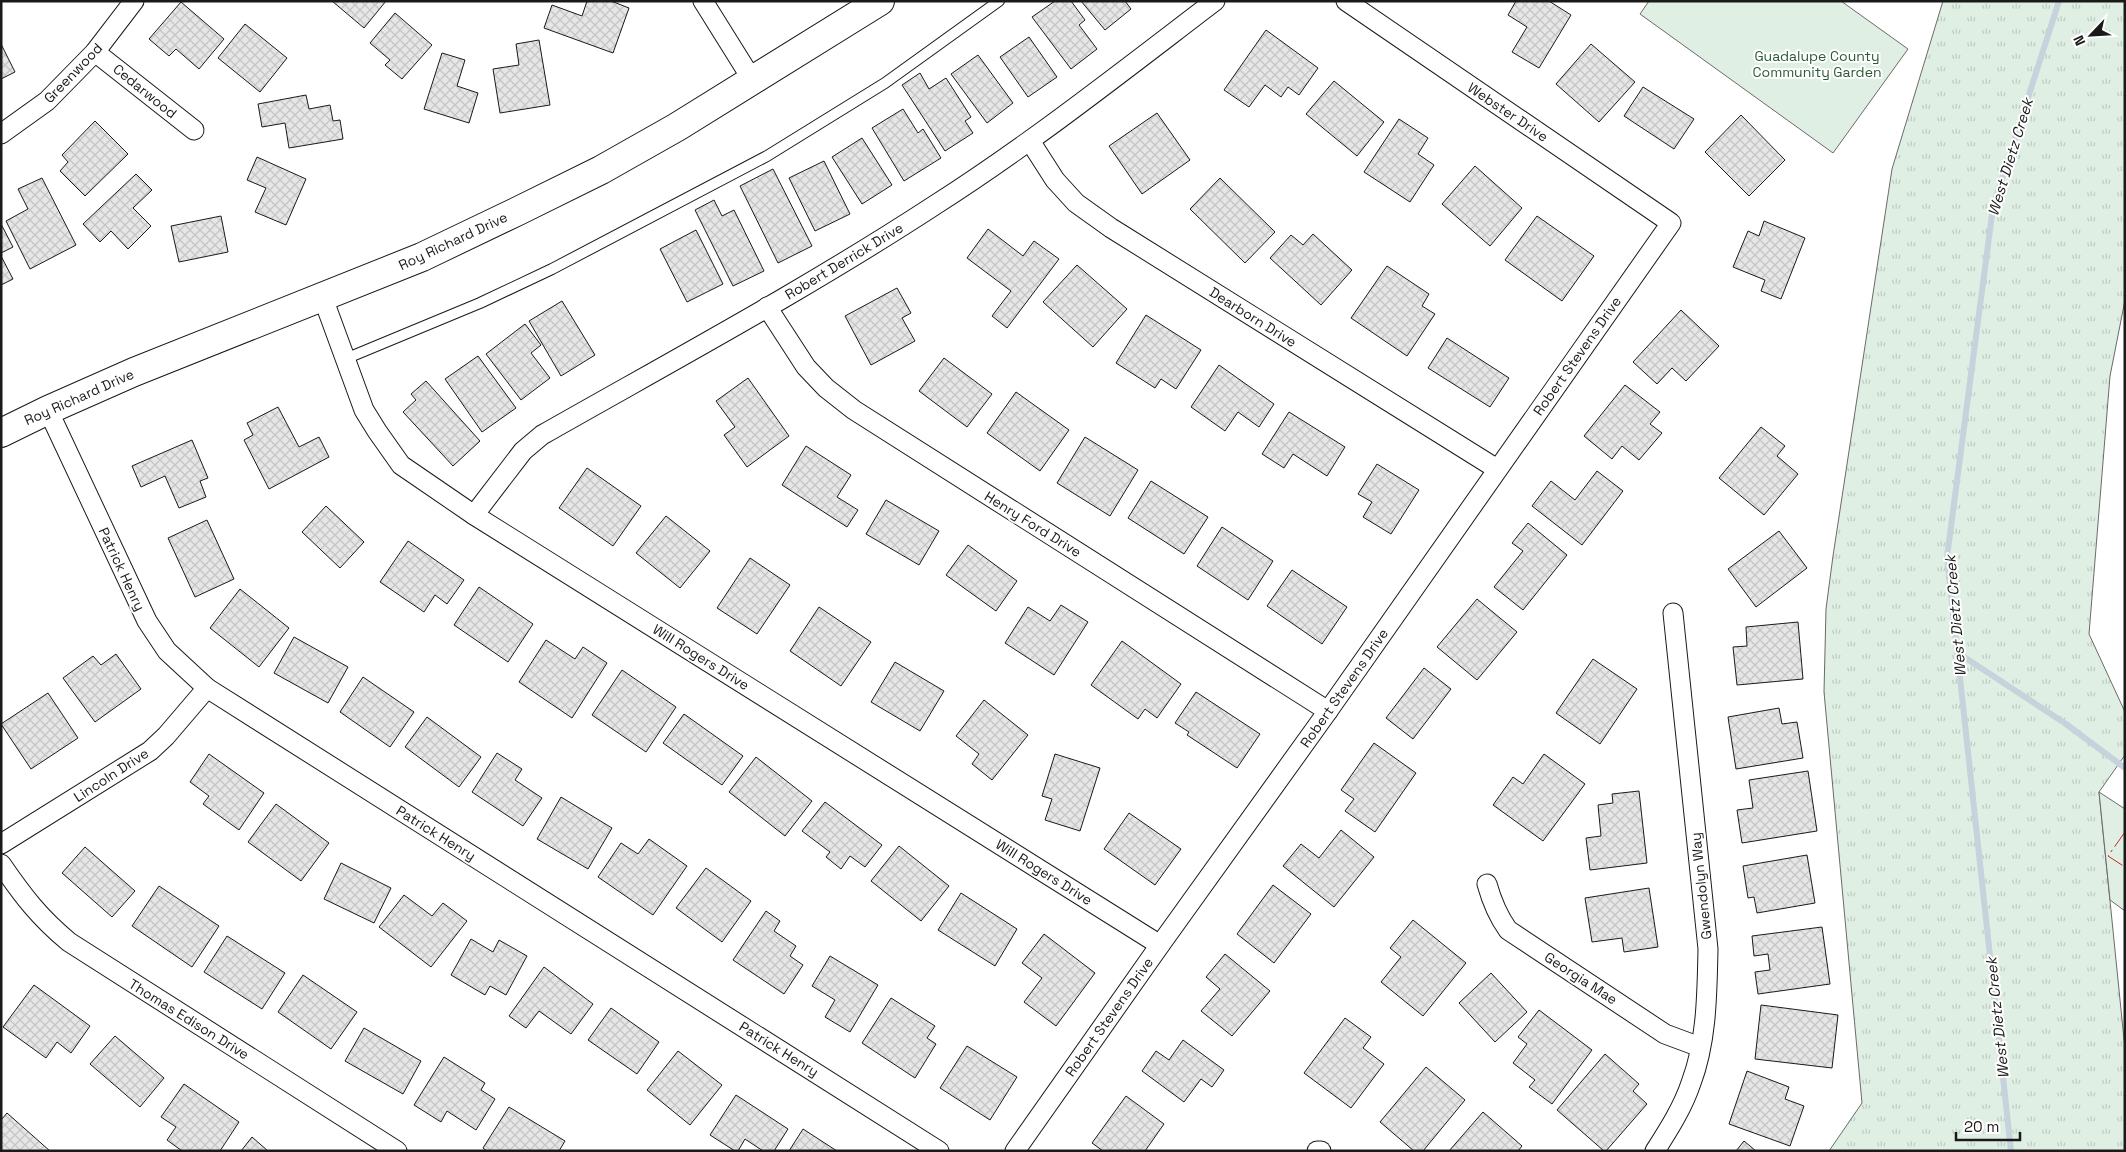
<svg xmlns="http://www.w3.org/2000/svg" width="2126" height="1152" font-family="'Space Grotesk',sans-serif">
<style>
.park{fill:url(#park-tufts);stroke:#6a6a6a}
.garden{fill:#e0efe3;stroke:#6a6a6a}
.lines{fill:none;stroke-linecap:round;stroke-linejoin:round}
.stream{stroke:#c6d2dc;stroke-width:6}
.building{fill:url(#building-cross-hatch);stroke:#1a1a1a}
.service-casing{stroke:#1a1a1a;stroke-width:12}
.minor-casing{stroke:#1a1a1a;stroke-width:21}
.primary-casing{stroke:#1a1a1a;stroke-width:30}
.service{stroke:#fff;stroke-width:10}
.minor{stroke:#fff;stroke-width:19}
.primary{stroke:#fff;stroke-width:28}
.power{stroke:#c62828;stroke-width:1;stroke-dasharray:18 4 2.5 4;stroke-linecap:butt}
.labels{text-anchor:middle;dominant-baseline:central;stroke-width:4;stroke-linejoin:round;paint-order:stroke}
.park-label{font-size:14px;fill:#2b5a34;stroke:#fff}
.street-label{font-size:14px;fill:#1a1a1a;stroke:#fff}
.water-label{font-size:15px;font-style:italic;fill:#1a1a1a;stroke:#fff}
</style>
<defs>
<pattern id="park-tufts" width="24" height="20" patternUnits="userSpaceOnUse" patternTransform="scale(1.25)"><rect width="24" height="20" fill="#e0efe3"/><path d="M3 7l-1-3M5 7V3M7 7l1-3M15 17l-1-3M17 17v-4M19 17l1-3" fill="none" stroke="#c0ccc2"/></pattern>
<pattern id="building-cross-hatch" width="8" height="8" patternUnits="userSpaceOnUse" patternTransform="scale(1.25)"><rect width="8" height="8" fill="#e6e6e6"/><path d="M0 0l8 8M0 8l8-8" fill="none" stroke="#c5c5c5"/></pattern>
</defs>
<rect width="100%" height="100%" fill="#fff"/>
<polygon class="park" points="1943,1 2125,1 2125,300 2110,376 2089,634 2125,712 2125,755 2099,792 2125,1049 2125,1151 1829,1151 1862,1103 1824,692 1826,609 1833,556 1892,169"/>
<g class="garden">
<polygon points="1649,1 1841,1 1908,49 1833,153 1640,14"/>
<polygon points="2099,792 2125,809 2125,911 2110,900"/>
</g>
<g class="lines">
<g class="stream">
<polyline points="1958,653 2066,724 2125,768"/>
<polyline points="2011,1151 1947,557 1993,207 2059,1"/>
</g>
</g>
<g class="building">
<polygon points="332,1 386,1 364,28"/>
<polygon points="587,1 611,1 629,8 613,53 544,28 552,5 582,16"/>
<polygon points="1055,1 1071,1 1085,20 1079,25 1097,49 1071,69 1032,17"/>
<polygon points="1081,1 1125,1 1131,9 1105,30"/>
<polygon points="1516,1 1549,1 1571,15 1539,68 1512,52 1527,27 1508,15"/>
<polygon points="181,2 224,39 199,69 176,49 169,56 149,39"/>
<polygon points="395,13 432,45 402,79 385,65 390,60 370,43"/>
<polygon points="245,24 287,58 260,92 218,58"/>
<polygon points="1266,30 1318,68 1299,95 1288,87 1281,97 1265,85 1249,107 1224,90"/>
<polygon points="1029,37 1057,77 1028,97 1000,57"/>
<polygon points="539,40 550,105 500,113 493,69 519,65 516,44"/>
<polygon points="1,44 15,72 1,79"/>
<polygon points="1591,44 1635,82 1599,122 1556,84"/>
<polygon points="442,53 465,60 457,86 478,93 469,123 424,109"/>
<polygon points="978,55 1013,103 987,123 951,74"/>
<polygon points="920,73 929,89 946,78 971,117 965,121 973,133 945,151 902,85"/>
<polygon points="1334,81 1384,122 1357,156 1306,114"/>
<polygon points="1643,87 1694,119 1674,149 1624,116"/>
<polygon points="306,95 309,109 330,105 333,121 340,120 343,139 289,148 285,123 262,127 258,104"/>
<polygon points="903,109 918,133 923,129 941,158 904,181 872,128"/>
<polygon points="1157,113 1190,160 1142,194 1109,146"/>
<polygon points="1741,115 1785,160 1749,196 1705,152"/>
<polygon points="1399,119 1428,138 1418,154 1434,165 1410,202 1364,172"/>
<polygon points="95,121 128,154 85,196 60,171 68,162 62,155"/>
<polygon points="862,138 892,185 862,204 832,157"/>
<polygon points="257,157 306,179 286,225 255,212 266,188 247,180"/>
<polygon points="824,161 850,214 815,231 789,178"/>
<polygon points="1475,166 1522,208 1490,246 1442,204"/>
<polygon points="773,169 812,246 778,263 740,186"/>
<polygon points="136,174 152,190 133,208 151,226 128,249 111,231 100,242 83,224"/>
<polygon points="42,178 76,245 30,269 6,221 28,209 18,189"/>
<polygon points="1220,178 1275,232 1245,263 1190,209"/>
<polygon points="714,200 722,216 734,210 764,271 733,286 695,210"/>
<polygon points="221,216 228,252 179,262 171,226"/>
<polygon points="1537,216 1594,256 1562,301 1505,260"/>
<polygon points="1764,221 1805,238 1781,299 1761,291 1765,280 1733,267 1748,231 1759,236"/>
<polygon points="1,224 13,247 1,253"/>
<polygon points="988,229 1023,256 1034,241 1059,259 1007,328 992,316 1011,291 967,258"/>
<polygon points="696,230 723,284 687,302 660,249"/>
<polygon points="1313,234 1352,270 1321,305 1270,258 1291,235 1303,245"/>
<polygon points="1,256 13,279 1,285"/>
<polygon points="1077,265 1127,309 1093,347 1043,302"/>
<polygon points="1387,266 1429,294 1422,306 1435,314 1407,356 1351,318"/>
<polygon points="897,288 911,313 902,318 915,341 871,365 845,316"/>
<polygon points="562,301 595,355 561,376 529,321"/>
<polygon points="1681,310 1719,346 1686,381 1672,368 1657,384 1633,362"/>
<polygon points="1146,315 1201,350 1176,389 1161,379 1155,388 1116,363"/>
<polygon points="525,324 541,345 531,353 550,378 521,400 486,354"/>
<polygon points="1447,338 1509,378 1490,407 1428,368"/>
<polygon points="478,356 516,408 482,432 445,379"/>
<polygon points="944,358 992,394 967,427 919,391"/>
<polygon points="1219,365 1274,404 1259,427 1238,412 1225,431 1191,407"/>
<polygon points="748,378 789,436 747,467 724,435 735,427 716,401"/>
<polygon points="426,381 480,441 453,466 403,412 416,400 411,394"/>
<polygon points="1625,385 1660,412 1650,424 1662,433 1639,460 1622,446 1612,459 1584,436"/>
<polygon points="1016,392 1069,430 1040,471 987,433"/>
<polygon points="278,407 299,447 319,437 329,457 269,489 244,440 253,435 247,423"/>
<polygon points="1289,412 1345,447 1327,476 1293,454 1284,468 1262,454"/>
<polygon points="1761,427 1785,446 1777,456 1798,474 1764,515 1719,478"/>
<polygon points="1085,437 1138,470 1110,516 1057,483"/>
<polygon points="192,440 208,478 200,481 206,497 179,508 165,476 141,487 132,466"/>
<polygon points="806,446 851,475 837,497 858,510 847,527 782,485"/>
<polygon points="1377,464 1419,490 1391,534 1363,517 1372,502 1358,494"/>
<polygon points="587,468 641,506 613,546 559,508"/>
<polygon points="1597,471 1623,491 1582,545 1532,506 1551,481 1575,500"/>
<polygon points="1151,481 1208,517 1184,554 1128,518"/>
<polygon points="886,500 939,531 919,565 866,534"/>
<polygon points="326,506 364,542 340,568 302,532"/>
<polygon points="666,516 710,551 680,588 636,553"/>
<polygon points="207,520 234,579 195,597 168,538"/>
<polygon points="1528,523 1567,555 1523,610 1494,587 1523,551 1512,543"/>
<polygon points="1222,527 1273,561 1248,600 1197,566"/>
<polygon points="1779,531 1807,568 1756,607 1728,569"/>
<polygon points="408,541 464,580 447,604 435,595 424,612 380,582"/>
<polygon points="968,545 1017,581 996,611 946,575"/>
<polygon points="750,558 790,585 757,634 717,608"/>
<polygon points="1292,570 1347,607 1322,644 1267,606"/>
<polygon points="479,587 533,624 508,662 454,625"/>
<polygon points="240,589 289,628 259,667 210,628"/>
<polygon points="1477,599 1517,632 1477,680 1437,647"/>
<polygon points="1061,605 1088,622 1054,675 1005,643 1028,607 1050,621"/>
<polygon points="819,607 871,642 841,686 790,651"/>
<polygon points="1798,622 1803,679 1737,685 1733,647 1747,646 1746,627"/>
<polygon points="294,637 348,667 328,703 274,673"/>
<polygon points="546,640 575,659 583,647 607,663 572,718 519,682"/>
<polygon points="1122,641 1181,684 1157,718 1145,709 1138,719 1091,685"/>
<polygon points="116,654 141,689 95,722 63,678 93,656 101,665"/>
<polygon points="1593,659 1637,689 1600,744 1556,713"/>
<polygon points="895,662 944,691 920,731 871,702"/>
<polygon points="1424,668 1451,689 1413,739 1386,718"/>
<polygon points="622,670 676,707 646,752 592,715"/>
<polygon points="363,677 414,712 390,747 340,712"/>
<polygon points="1196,692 1260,734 1237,768 1187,735 1189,732 1175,723"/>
<polygon points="48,693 78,738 31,769 1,724"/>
<polygon points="984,700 1028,735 992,780 972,764 979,754 956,736"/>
<polygon points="1779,708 1782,724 1797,722 1803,758 1736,769 1728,717"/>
<polygon points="684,714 743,756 722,785 663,743"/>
<polygon points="427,717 481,757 459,787 405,747"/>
<polygon points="1374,743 1416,773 1375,832 1345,811 1354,799 1341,790"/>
<polygon points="497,753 522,769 515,780 542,798 523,826 472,792"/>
<polygon points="209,754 264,793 239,830 203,804 209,796 190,782"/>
<polygon points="1055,754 1100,768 1080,831 1045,820 1052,799 1042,796"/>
<polygon points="1544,754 1585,784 1543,841 1493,805 1513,777 1523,784"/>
<polygon points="756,757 812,801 785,836 729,792"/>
<polygon points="1808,771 1817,831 1742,843 1737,810 1753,808 1749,780"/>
<polygon points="1639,791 1647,863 1590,870 1586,838 1601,836 1598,805 1613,803 1612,794"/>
<polygon points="561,797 612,828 588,869 537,839"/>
<polygon points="825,802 882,845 865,867 850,856 841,869 826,857 830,852 802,831"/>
<polygon points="276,804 329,843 301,881 248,842"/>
<polygon points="1129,813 1181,849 1155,885 1104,849"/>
<polygon points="1341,830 1374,857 1334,907 1283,866 1301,844 1319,858"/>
<polygon points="649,839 687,866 653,915 598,877 621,843 638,854"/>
<polygon points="899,846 949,886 921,921 871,881"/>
<polygon points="85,847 135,891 112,917 62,873"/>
<polygon points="1807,855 1815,903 1757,913 1754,897 1748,898 1743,866"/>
<polygon points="341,863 391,888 374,923 324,899"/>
<polygon points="706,868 751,901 722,942 676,908"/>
<polygon points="1273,885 1311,914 1274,963 1237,934"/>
<polygon points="159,886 219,926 192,967 132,926"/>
<polygon points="1649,888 1658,947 1624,952 1622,938 1592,942 1585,898"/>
<polygon points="961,893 1017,929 995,966 938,930"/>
<polygon points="404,895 432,916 443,903 467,921 431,967 379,927"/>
<polygon points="766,911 780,921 774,931 796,946 790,956 803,965 784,994 733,960"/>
<polygon points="1413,920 1466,963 1423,1016 1381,982 1401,957 1390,948"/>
<polygon points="1822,927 1830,984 1758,994 1755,972 1770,970 1768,954 1754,956 1752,936"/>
<polygon points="1044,934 1095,973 1056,1026 1024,1002 1042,978 1022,963"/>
<polygon points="227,936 285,973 262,1009 204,972"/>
<polygon points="471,939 493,952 499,940 527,956 506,995 490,986 485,995 451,975"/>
<polygon points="1225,954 1270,991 1232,1036 1201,1011 1220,989 1206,977"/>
<polygon points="830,956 878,985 850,1032 825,1017 835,1000 812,986"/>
<polygon points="544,967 593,1004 571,1034 539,1011 526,1028 509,1016"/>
<polygon points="1491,973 1527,1012 1495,1042 1459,1003"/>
<polygon points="303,975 357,1012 331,1049 278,1012"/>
<polygon points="34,985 90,1026 71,1053 57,1042 46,1058 3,1027"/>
<polygon points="891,998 935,1026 927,1038 936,1044 915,1078 862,1043"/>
<polygon points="1761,1005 1838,1015 1832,1068 1755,1059"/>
<polygon points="611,1008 659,1042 637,1074 588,1040"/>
<polygon points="1539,1010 1592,1050 1552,1104 1529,1087 1535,1080 1513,1063 1527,1044 1518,1037"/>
<polygon points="1345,1018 1371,1037 1363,1048 1384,1064 1351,1108 1304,1073"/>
<polygon points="364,1028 421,1061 403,1094 345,1061"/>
<polygon points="115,1036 164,1078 140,1107 90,1064"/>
<polygon points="1183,1040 1224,1070 1212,1087 1201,1079 1184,1102 1142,1071 1156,1051 1169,1060"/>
<polygon points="967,1046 1017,1077 990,1120 940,1088"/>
<polygon points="678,1051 722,1085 690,1125 647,1090"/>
<polygon points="1605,1054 1639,1084 1633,1091 1647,1104 1606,1151 1604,1151 1557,1110"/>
<polygon points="444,1057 485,1083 481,1090 495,1099 476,1130 447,1111 441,1122 414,1105"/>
<polygon points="1426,1067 1465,1100 1423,1151 1414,1151 1380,1122"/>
<polygon points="1747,1071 1789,1087 1785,1099 1804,1106 1790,1146 1729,1124"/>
<polygon points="184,1084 239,1122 220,1151 182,1151 167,1140 176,1127 161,1117"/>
<polygon points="736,1095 788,1129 774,1151 763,1151 745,1139 738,1151 735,1151 710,1135"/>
<polygon points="1126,1096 1164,1124 1145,1151 1103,1151 1092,1143"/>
<polygon points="509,1107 565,1141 559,1151 487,1151 483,1148"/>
<polygon points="1483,1112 1522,1146 1518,1151 1449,1151"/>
<polygon points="7,1113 50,1151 1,1151 1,1120"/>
<polygon points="803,1129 837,1151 789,1151"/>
<polygon points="252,1137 268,1151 241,1151"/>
<polygon points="1744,1141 1756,1151 1736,1151"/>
</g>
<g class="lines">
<defs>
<polyline id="service" points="345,359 480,303 552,269 767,156 885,83 999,1"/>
<g id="minor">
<polyline points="703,1 753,81"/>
<polyline points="95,52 194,130"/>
<polyline points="1,134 47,101 95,52 134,1"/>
<polyline points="1030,141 1055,180 1076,203 1111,228 1497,469"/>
<polyline points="323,298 364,410 377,431 401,465 474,515 1160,945"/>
<polyline points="767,307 806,367 826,388 854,410 1328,711"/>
<polyline points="48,410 147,621 167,651 207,688 939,1151"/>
<path d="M474,515L523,451L542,435C674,360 808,288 935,205C1032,143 1123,71 1215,1"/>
<polyline points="1,844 150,751 166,736 207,688"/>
<path d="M1,864C23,896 39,917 69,942L397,1151"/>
<path d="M1487,884C1492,902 1498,916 1508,930L1665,1034L1700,1047"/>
<polyline points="1015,1151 1160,945 1328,711 1671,223 1346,1"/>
<polyline points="1317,1151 1321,1151"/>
<path d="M1655,1151C1669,1129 1683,1107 1691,1083C1707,1041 1707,993 1708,949L1673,613"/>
</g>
<polyline id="primary" points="1,433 48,410 134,372 422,257 518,211 601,170 677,127 880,1"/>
</defs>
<use href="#service" class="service-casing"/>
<use href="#minor" class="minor-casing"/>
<use href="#primary" class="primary-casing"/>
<use href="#service" class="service"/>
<use href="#minor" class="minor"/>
<use href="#primary" class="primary"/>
<polyline class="power" points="2125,832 2108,856 2125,867"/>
</g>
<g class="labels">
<g class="park-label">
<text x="1817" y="56">Guadalupe County<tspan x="1817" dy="16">Community Garden</tspan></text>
</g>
<g class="street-label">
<text transform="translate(73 73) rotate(-46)">Greenwood</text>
<text transform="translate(145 91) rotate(39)">Cedarwood</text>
<text transform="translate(1508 112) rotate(34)">Webster Drive</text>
<text transform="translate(453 241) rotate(-25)">Roy Richard Drive</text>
<text transform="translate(844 261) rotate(-31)">Robert Derrick Drive</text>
<text transform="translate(1253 317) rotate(32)">Dearborn Drive</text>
<text transform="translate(1577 356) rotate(-55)">Robert Stevens Drive</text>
<text transform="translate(79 397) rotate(-24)">Roy Richard Drive</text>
<text transform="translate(1033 524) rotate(32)">Henry Ford Drive</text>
<text transform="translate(122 569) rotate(65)">Patrick Henry</text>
<text transform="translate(701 657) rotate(32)">Will Rogers Drive</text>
<text transform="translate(1344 688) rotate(-55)">Robert Stevens Drive</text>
<text transform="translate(111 775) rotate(-33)">Lincoln Drive</text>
<text transform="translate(436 833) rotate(32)">Patrick Henry</text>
<text transform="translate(1044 872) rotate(32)">Will Rogers Drive</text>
<text transform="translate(1701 886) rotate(-96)">Gwendolyn Way</text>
<text transform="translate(1581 978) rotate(33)">Georgia Mae</text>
<text transform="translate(1109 1017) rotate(-55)">Robert Stevens Drive</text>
<text transform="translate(189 1019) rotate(32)">Thomas Edison Drive</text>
<text transform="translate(779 1049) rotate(32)">Patrick Henry</text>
</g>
<g class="water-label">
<text transform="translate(2010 157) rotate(-73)">West Dietz Creek</text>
<text transform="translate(1955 616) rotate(-95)">West Dietz Creek</text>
<text transform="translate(1997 1018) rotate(-96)">West Dietz Creek</text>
</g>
</g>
<rect width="2126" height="1152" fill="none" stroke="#1a1a1a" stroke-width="5"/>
<g transform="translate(2091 35) rotate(245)" stroke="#ffffff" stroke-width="4" paint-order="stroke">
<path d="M0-4L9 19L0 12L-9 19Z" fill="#1a1a1a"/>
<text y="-8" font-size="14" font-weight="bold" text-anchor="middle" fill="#1a1a1a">N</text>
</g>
<path d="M1956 1132v8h64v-8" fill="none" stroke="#1a1a1a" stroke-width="2.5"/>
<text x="1964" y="1132" font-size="15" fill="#1a1a1a" stroke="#ffffff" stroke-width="4" paint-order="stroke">20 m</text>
</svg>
